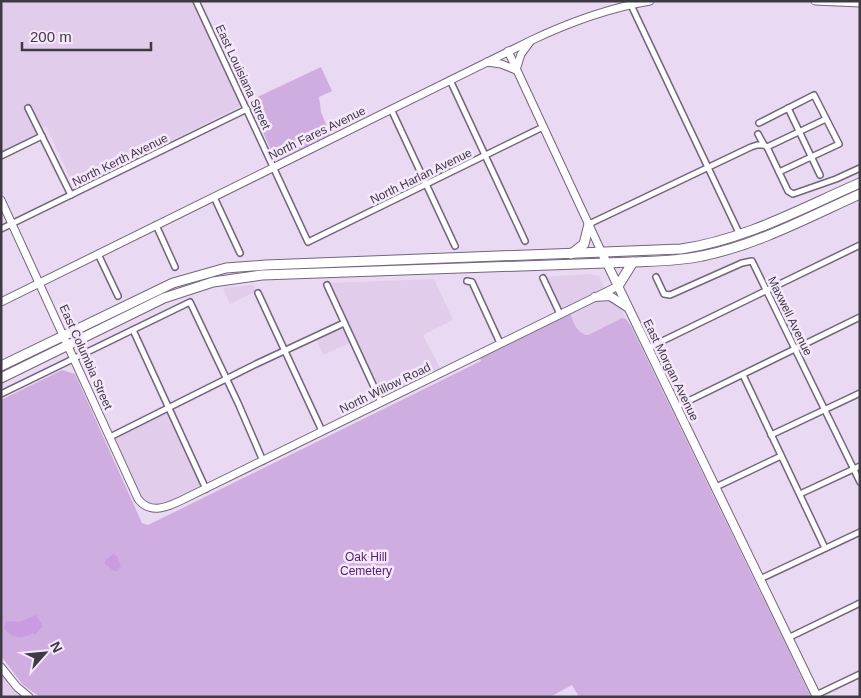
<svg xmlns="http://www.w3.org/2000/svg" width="861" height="698" font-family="Arial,sans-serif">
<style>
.built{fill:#e1ccec}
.green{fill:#cfade1}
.water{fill:#c99ce1}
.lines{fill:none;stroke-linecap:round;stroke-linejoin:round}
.street-casing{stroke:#73657b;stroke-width:8}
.secondary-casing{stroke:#73657b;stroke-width:9}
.primary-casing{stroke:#73657b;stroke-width:10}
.highway-casing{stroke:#73657b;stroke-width:11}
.street{stroke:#fff;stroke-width:5}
.secondary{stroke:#fff;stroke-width:7}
.primary{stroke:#fff;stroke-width:8}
.highway{stroke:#fff;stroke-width:9}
.labels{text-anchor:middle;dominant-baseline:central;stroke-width:5;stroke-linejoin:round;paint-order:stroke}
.street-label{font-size:12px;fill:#3f3943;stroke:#f5e8fc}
.park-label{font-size:12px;fill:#551d6e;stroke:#f5e8fc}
</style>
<rect width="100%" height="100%" fill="#ead9f3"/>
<g class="built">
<polygon points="1,1 192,1 241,106 75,188 46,126 39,130 38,136 1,152"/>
<polygon points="589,274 599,276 604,287 561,309 544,277"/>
<polygon points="434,279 453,320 423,335 441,370 386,397 381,395 329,283"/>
<polygon points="253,285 256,291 230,304 223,288"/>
<polygon points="608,297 620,307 626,319 618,320 588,335 584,334 579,331 570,313 600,298"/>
<polygon points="344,324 352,342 323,355 316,338"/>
<polygon points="167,411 203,487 169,503 152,505 145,501 139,494 113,439"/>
<polygon points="1,673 10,686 23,697 1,697"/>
</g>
<g class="green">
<polygon points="321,67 332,91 319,97 321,112 330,134 329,136 278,161 275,159 247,97 249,96 253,99"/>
<path d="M570,313C574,322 577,334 588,335L622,318L626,319L631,326L811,697H579L572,685L550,697H40L23,685L1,656V400L62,370L75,374L142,523L148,525L481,361L479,357Z"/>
</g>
<g class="water">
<polygon points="113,554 117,556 121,566 117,571 114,571 105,564 105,561"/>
<path d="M36,615L43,626L35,635L33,633C21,640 13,639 4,628L6,621L19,622Z"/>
</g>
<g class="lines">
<defs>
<g id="street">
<polyline points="196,1 308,242 543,127"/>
<polyline points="631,5 740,235"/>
<polyline points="450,80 525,241"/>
<polyline points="28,108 71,195"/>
<polyline points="788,108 820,175"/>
<polyline points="391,109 455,246"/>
<polyline points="759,123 814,95 839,144 779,172"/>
<polyline points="758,134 764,145 767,147 788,191 793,194 836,179 860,168"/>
<polyline points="767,147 826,119"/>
<polyline points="1,156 42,136"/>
<polyline points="214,197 240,253"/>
<polyline points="589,224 751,147 757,145 764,145"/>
<polyline points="156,225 175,267"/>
<polyline points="1,229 247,109"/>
<polyline points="98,254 118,296"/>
<polyline points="656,277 664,294 670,295 742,263 752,261 860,482"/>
<polyline points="543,278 560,314"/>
<polyline points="467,281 472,282 500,343"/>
<polyline points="327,285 381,402"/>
<polyline points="258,293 322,431"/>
<polyline points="133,330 206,489"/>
<polyline points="648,348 860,245"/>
<polyline points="743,375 825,548"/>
<polyline points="1,394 190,302 238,403 263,461"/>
<polyline points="676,407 860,317"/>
<polyline points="771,435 860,393"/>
<polyline points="110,437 256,364 344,323"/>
<polyline points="716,487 781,456"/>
<polyline points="800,494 860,466"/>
<polyline points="760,579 860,532"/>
<polyline points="788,638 860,603"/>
<polyline points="816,695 860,674"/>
</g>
<g id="secondary">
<polyline points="815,1 860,3"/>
<polyline points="508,51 602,253"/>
<polyline points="487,62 501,64 516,70 521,54 530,42"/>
<path d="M1,200L138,499C150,514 165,508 180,501L618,286"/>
<path d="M1,302L532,40C570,22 608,8 650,1"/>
<polyline points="1,667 17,687 29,697"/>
</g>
<g id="primary">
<polyline points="602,253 817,697"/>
<polyline points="595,297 610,296 627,307"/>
</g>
<g id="highway">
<polyline points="571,254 584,244 589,224"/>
<polyline points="618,286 633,262"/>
<path d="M1,366L173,283L226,268L266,265L681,249C745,240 802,208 860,183"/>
<path d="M1,378L164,298L213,282L262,275L633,262C656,261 680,261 702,256C757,245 809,217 860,194"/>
</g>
</defs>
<use href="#street" class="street-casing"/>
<use href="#secondary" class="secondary-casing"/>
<use href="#primary" class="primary-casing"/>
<use href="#highway" class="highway-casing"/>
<use href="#street" class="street"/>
<use href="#secondary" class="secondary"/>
<use href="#primary" class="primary"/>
<use href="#highway" class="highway"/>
</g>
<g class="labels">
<g class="street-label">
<text transform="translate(243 77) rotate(65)">East Louisiana Street</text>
<text transform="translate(317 133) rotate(-26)">North Fares Avenue</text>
<text transform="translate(120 160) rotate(-26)">North Kerth Avenue</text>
<text transform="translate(421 176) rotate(-26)">North Harlan Avenue</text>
<text transform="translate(790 316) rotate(64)">Maxwell Avenue</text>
<text transform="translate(86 357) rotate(66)">East Columbia Street</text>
<text transform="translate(671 370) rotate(64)">East Morgan Avenue</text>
<text transform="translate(385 388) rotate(-26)">North Willow Road</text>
</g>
<g class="park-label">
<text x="366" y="557">Oak Hill<tspan x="366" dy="14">Cemetery</tspan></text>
</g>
</g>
<rect width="861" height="698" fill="none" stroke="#3f3943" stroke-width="5"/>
<g transform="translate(45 653) rotate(63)" stroke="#f5e8fc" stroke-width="4" paint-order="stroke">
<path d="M0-4L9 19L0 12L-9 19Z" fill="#3f3943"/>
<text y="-8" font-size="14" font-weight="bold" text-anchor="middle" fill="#3f3943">N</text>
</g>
<path d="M22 42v8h129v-8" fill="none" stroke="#3f3943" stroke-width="2.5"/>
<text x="30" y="42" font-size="15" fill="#3f3943" stroke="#f5e8fc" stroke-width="4" paint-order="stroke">200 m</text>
</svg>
